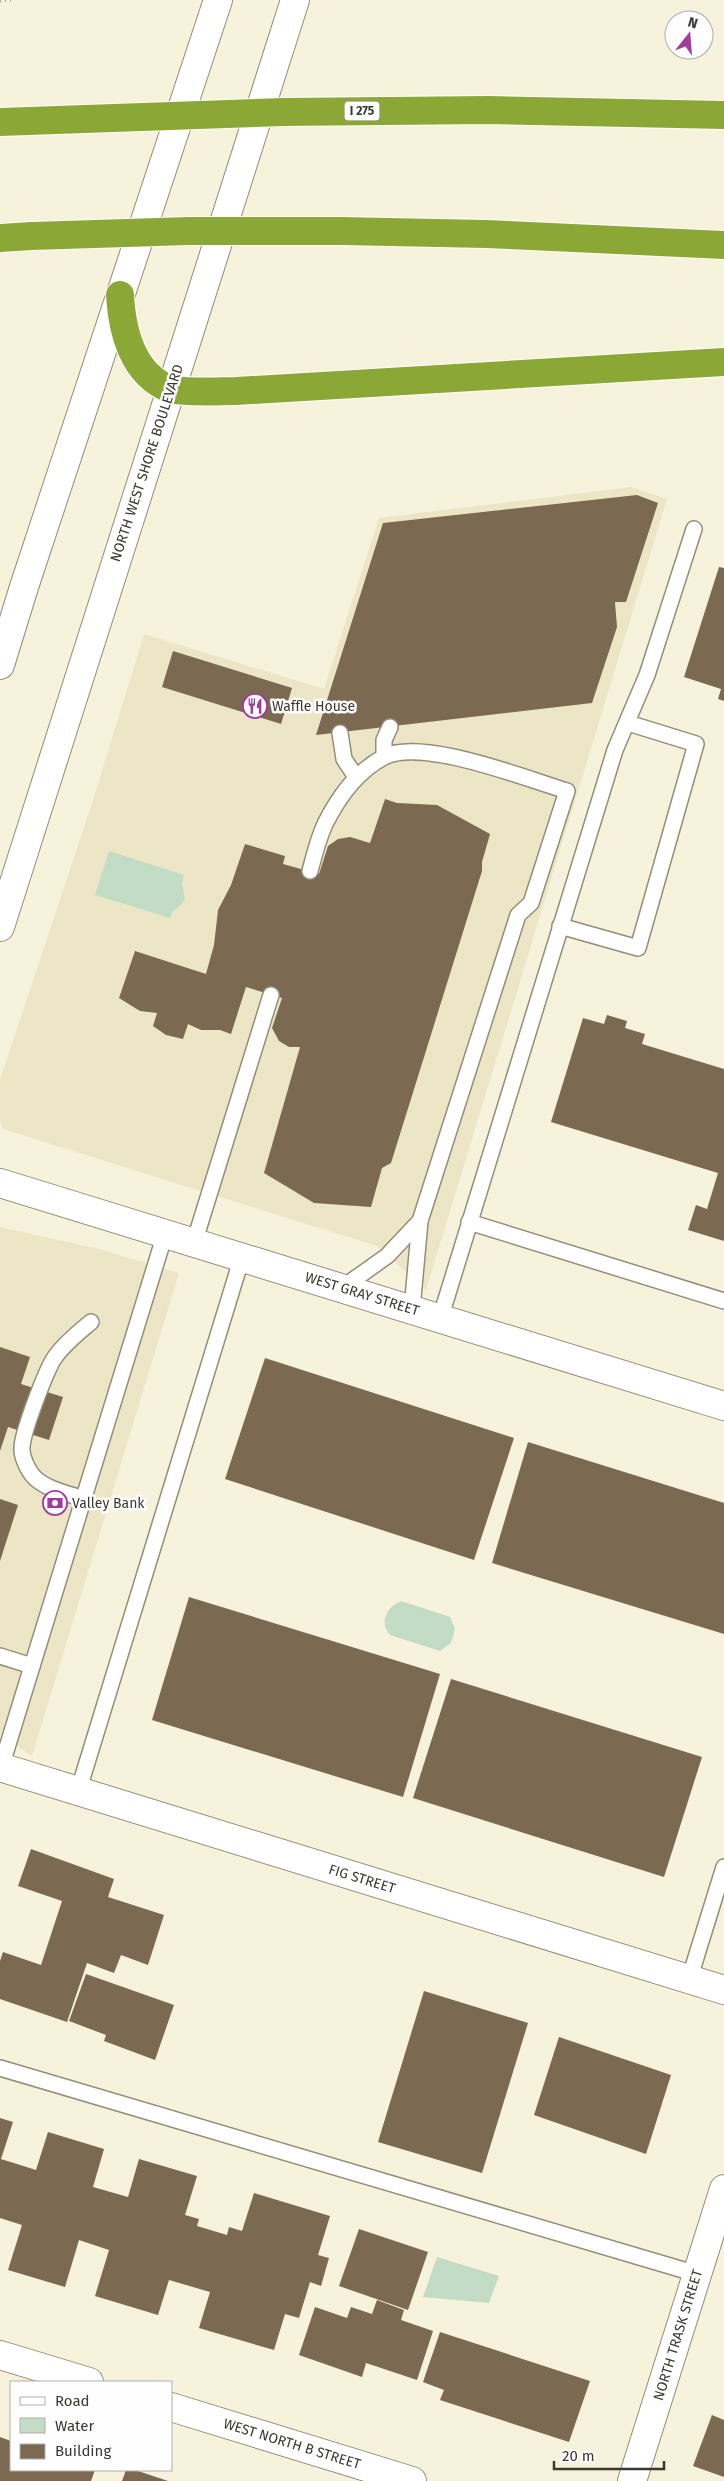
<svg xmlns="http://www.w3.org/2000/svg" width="724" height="2481" font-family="'Fira Sans',sans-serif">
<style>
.built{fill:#ece6c7}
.water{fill:#c3dcc6}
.building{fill:#7c6952}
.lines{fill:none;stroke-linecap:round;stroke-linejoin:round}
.lane-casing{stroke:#938e79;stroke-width:18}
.street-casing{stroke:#938e79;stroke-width:30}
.secondary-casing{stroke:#938e79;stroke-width:30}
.highway-casing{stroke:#fff;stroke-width:30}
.path{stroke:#ada998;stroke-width:3;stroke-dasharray:1 4;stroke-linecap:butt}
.lane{stroke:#fff;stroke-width:15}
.street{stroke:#fff;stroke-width:28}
.secondary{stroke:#fff;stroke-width:28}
.highway{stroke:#8ba837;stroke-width:28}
.highway-bridge-casing{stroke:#fff;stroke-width:30;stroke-linecap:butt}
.highway-bridge{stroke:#8ba837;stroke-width:28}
.labels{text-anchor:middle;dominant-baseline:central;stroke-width:5;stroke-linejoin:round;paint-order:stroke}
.shield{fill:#fefefe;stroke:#75736d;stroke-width:1}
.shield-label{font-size:12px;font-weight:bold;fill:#3a382f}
.street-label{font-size:14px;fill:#3a382f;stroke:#fefefe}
.poi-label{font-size:14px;fill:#3a382f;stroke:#fefefe;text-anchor:start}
</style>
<rect width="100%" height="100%" fill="#f7f2db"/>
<g class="built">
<polygon points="631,487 667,499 426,1290 377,1246 3,1129 0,1120 0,1080 95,794 144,634 324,689 379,518"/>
<polygon points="0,1227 99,1249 179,1273 32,1756 0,1734"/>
</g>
<g class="water">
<polygon points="109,851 184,875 182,883 185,899 180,906 173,911 170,918 95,895"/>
<path d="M401,1601L450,1617L455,1629L451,1643L440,1651L390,1635C379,1622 386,1608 401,1601Z"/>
<polygon points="437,2257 499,2276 489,2303 423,2297"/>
</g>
<g class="building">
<polygon points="637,495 658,503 626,602 615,602 617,627 592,703 316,735 383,523"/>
<polygon points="719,567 724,568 724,701 718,699 721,689 684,677"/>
<polygon points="173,651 292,688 281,724 162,687"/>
<polygon points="385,799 397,803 437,805 490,834 482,862 482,871 391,1163 382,1168 371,1207 314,1203 264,1173 300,1047 289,1047 279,1041 272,1028 282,998 246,987 231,1034 220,1030 201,1030 188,1024 183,1039 166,1035 153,1026 157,1013 140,1011 119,998 135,951 206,974 214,945 218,910 231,885 245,844 285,856 283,864 319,874 328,846 338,839 350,837 370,843"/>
<polygon points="607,1015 627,1021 625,1028 645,1034 642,1044 724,1069 724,1241 688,1230 696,1205 707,1209 718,1173 551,1122 583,1018 604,1024"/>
<polygon points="0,1347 30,1357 21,1384 63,1397 49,1440 8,1427 0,1451"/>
<polygon points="265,1358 514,1438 474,1560 225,1479"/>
<polygon points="528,1442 724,1503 724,1634 492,1563"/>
<polygon points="0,1499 18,1505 0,1561"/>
<polygon points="189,1597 440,1674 403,1797 152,1720"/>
<polygon points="451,1679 702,1757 664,1877 413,1798"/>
<polygon points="31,1849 114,1879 108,1897 164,1915 148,1965 121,1955 114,1973 87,1963 67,2022 0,1999 0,1961 3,1952 41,1965 62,1901 18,1886"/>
<polygon points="86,1974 174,2005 155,2060 104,2041 106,2035 69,2021"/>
<polygon points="424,1991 528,2023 482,2173 378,2142"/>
<polygon points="559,2037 671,2075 646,2154 534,2115"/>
<polygon points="0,2118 13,2122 1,2159 36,2170 48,2132 104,2149 93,2187 128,2197 139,2159 197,2176 185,2215 199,2219 197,2226 227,2235 229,2227 242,2231 254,2193 330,2216 318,2255 329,2258 321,2286 310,2282 299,2318 285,2314 274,2350 199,2328 210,2292 169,2280 158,2315 95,2296 109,2250 79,2240 65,2287 8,2270 22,2225 0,2218"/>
<polygon points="359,2229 428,2252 408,2310 339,2286"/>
<polygon points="377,2300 404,2310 401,2320 433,2331 417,2380 366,2363 362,2377 299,2355 315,2307 347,2318 351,2307 372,2314"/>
<polygon points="440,2332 590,2381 569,2442 440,2400 444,2390 423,2382"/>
<polygon points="712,2415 724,2420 724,2477 693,2466"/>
<polygon points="0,2437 11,2441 11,2470 95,2470 91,2481 0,2481"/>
<polygon points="126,2470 135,2470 168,2481 122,2481"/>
</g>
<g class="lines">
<defs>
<g id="lane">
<polyline points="340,733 344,759 356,777"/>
<polyline points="384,756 384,740 390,727"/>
<path d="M310,871C314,856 318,839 325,824C338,798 357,771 384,757C421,737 527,779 567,791L531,903L518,915L420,1221L412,1309"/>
<polyline points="560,926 638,948 696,744 628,723"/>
<polyline points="469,1222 724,1301"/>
<polyline points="194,1243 271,995"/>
<polyline points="342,1288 387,1256 420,1221"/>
<polyline points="440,1319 615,750 647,675 694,529"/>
<path d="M84,1499C67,1493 48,1490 35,1478C28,1471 21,1456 22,1447C23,1431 46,1370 55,1357C65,1343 78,1333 91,1322"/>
<polyline points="0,1656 32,1666"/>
<polyline points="1,1767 165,1234"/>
<polyline points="78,1792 242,1257"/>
<polyline points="689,1980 724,1867"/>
<polyline points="0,2068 697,2274"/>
</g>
<g id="street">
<polyline points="0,1183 724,1406"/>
<polyline points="0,1767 724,1990"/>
<polyline points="0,2355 89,2382"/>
<polyline points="171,2407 412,2481"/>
<polyline points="632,2481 724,2189"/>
</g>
<g id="secondary">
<polyline points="0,665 24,587 218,0"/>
<polyline points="0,927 295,0"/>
</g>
<g id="highway">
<polyline points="341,231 486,234 724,245"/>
<polyline points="0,238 32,236"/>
<path d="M120,295C122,330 132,374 170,389C182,393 221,391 236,391L724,362"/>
</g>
</defs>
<use href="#lane" class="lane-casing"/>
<use href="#street" class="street-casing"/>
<use href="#secondary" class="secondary-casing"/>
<use href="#highway" class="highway-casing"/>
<polyline class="path" points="0,1 14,0"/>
<use href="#lane" class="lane"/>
<use href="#street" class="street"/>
<use href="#secondary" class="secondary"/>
<use href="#highway" class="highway"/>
<defs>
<g id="highway-bridge">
<polyline points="0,122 284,112 489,110 724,115"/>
<polyline points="32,236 189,231 341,231"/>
</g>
</defs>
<use href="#highway-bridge" class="highway-bridge-casing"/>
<use href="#highway-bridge" class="highway-bridge"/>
</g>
<defs>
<symbol id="restaurant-ring" viewBox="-11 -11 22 22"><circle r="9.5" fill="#fefefe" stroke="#a03da3" stroke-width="1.5"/><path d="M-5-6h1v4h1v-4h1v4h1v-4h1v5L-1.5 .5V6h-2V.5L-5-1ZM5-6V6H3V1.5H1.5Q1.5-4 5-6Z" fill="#a03da3"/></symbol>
<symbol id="bank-ring" viewBox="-11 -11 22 22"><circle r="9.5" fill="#fefefe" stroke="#a03da3" stroke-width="1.5"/><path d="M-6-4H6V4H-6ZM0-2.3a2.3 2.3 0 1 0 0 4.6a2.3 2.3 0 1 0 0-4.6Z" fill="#a03da3"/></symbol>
</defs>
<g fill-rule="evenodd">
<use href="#restaurant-ring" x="241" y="692" width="28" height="28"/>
<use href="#bank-ring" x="41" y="1489" width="28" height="28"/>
</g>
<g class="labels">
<rect class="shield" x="344.5" y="101.5" width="35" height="19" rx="4"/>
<g class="shield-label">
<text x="362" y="111">I 275</text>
</g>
<g class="street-label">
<text transform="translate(147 463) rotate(-72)">NORTH WEST SHORE BOULEVARD</text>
<text transform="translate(362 1294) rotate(17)">WEST GRAY STREET</text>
<text transform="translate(362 1879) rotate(17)">FIG STREET</text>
<text transform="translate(678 2335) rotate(-73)">NORTH TRASK STREET</text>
<text transform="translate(292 2444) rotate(17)">WEST NORTH B STREET</text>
</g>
<g class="poi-label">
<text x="272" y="706">Waffle House</text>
<text x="72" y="1503">Valley Bank</text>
</g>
</g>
<rect x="10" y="2381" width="162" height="90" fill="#fefefe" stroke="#b0afab"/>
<rect x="20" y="2397" width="25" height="8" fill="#ffffff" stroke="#b0afab"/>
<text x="55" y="2406" font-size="15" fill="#3a382f">Road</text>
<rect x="20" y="2418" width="25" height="15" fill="#c3dcc6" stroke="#b0afab"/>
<text x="55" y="2431" font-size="15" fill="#3a382f">Water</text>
<rect x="20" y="2444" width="25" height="15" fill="#7c6952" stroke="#b0afab"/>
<text x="55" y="2456" font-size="15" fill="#3a382f">Building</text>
<g transform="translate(689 35) rotate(17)"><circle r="24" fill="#fefefe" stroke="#b0afab"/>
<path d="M0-4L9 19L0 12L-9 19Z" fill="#a03da3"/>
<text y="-8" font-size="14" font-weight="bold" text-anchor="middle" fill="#3a382f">N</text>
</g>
<path d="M554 2461v8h110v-8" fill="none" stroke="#3a382f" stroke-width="2.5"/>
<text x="562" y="2461" font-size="15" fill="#3a382f" stroke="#fefefe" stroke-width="4" paint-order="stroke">20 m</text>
</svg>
